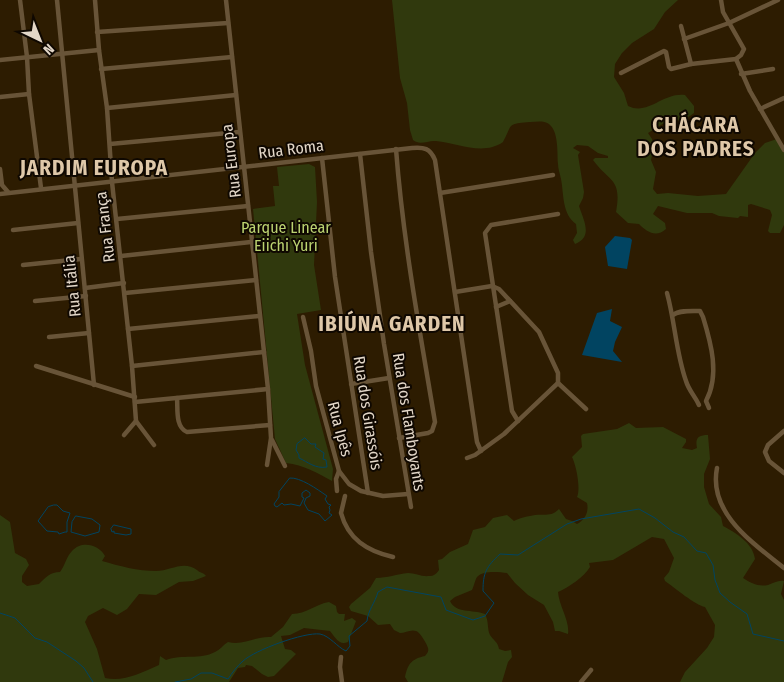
<svg xmlns="http://www.w3.org/2000/svg" width="784" height="682" font-family="'Fira Sans Condensed',sans-serif">
<style>
.green{fill:#30390d}
.water{fill:#014461}
.lines{fill:none;stroke-linecap:round;stroke-linejoin:round}
.stream{stroke:#014461;stroke-width:1}
.minor{stroke:#685438;stroke-width:4.5}
.labels{text-anchor:middle;dominant-baseline:central;stroke-width:4;stroke-linejoin:round;paint-order:stroke}
.street-label{font-size:16px;fill:#e3d7c8;stroke:#0f0801}
.park-label{font-size:16px;fill:#bbd270;stroke:#0f0801}
.district-label{font-size:21px;font-weight:bold;letter-spacing:1px;fill:#dfc8a9;stroke:#0f0801}
</style>
<rect width="100%" height="100%" fill="#2d1c01"/>
<g class="green">
<path d="M392,0H678L665,12L654,29L632,43L622,53L615,64L614,77L624,93L628,106C648,116 663,92 685,95L694,106V113L683,121L669,120L648,133L652,139L654,146L651,160L656,172L653,189L657,194L668,193L698,196L726,194L755,153L765,143L777,139L784,152V225L780,233H770L768,231L772,215L770,210L751,204L748,205V217L740,216L738,218L719,216L712,213H687L658,206L653,214L665,223L666,229C656,238 647,232 639,224L628,223L616,212C622,178 610,183 593,160L595,158H608V156L598,153L588,146L577,145L573,148L580,152L578,155L584,192L583,198L579,206C583,219 594,237 575,244L573,240L577,233L576,224C562,214 564,195 561,179C560,174 558,169 558,164C557,153 559,132 549,124C543,120 536,122 530,122C506,124 513,124 503,142C483,156 458,143 436,141C428,140 420,146 413,140L410,130L407,103L400,78Z"/>
<path d="M309,164L315,167L317,202L314,265L321,310L297,314L305,365L333,469L332,481C317,473 304,465 286,463L275,439L253,209L275,206L273,186H279L277,167Z"/>
<path d="M629,423L636,428L663,427L686,439V442L682,448L692,450L697,448C695,438 698,435 708,435L710,459L704,474V487L709,504L721,517L723,526C736,533 753,543 755,559L743,578C751,583 758,587 768,585C774,583 778,580 784,581L781,594L784,600V682H680L685,672L707,648L714,637L715,625L705,607C695,605 675,588 665,581L664,578L669,572L674,558L664,539L652,537L613,560L589,563L590,567C584,577 569,587 558,592C559,606 570,621 568,634L559,631H555L553,622L544,605L528,595L515,583L507,573C499,572 483,570 477,577C475,580 474,586 472,590L455,597L450,601C456,614 472,609 485,614C489,621 487,629 490,635C494,641 498,642 499,649L505,651L511,650L512,657L508,662L502,682H408L405,677C408,663 412,659 425,656C427,653 429,652 428,648C427,644 420,632 416,631C411,629 405,633 400,633L394,630L390,624L378,625L368,616L351,611L349,607L351,604L370,588L376,578C387,578 397,574 408,573C415,573 422,577 429,576C434,576 436,574 439,570L438,560L442,559L450,552L468,544L473,530L485,527L493,518L507,515L514,521C519,518 529,516 535,515C545,514 551,517 559,509L566,519L572,521L577,524C585,520 589,512 587,503L577,497C581,488 576,465 572,457L582,447L581,436L583,434L617,429Z"/>
<path d="M0,515L10,522L15,553L26,559L29,565L22,576V582L27,586L39,584C46,577 50,572 60,572C65,566 66,557 72,551C82,540 99,545 105,556L102,561C119,566 138,571 156,571C171,571 183,560 197,570C200,573 203,572 206,576L193,581L179,582L156,595L139,594L127,609L117,615L103,608L88,616L85,622L97,649L105,678C124,682 141,673 159,665L160,656L166,660C182,654 200,660 215,652C220,650 223,645 228,642C244,646 255,636 271,637L283,627L292,614C306,614 316,604 329,602L336,606L337,612L339,614H345L344,621L352,618L356,621L348,642C339,646 335,637 330,631L304,628L290,635L281,636L285,649L291,650L296,654L274,676L268,677L262,674L252,666L246,665L245,667L238,668L229,682H0Z"/>
</g>
<g class="water">
<polygon points="615,236 630,238 632,240 627,269 608,266 605,247"/>
<polygon points="612,309 610,321 622,327 615,342 613,351 622,362 582,355 597,313"/>
</g>
<g class="lines">
<g class="stream">
<path d="M305,438L311,444H316L315,447L324,453L323,459L326,460L327,467C315,469 308,462 299,458V455L296,450L297,444Z"/>
<path d="M290,478C300,477 317,489 327,496L325,499L328,504L331,505L329,507L330,510L329,513L332,515L325,521L319,514L308,510L304,503L306,498L310,496V493L306,490L302,493V497L304,498L300,506L291,504L284,505L282,503L277,507L275,506L274,504L279,497V492Z"/>
<polygon points="54,505 57,505 63,511 70,513 67,522 67,532 65,532 59,534 58,532 47,531 38,521 48,507"/>
<polygon points="76,516 92,519 100,525 99,532 85,536 71,532 72,522"/>
<polygon points="114,525 131,529 131,534 126,535 114,533 114,531 112,532 111,529"/>
<polyline points="0,613 15,618 35,638 47,642 76,661 84,668 93,682"/>
<path d="M175,682L191,679L201,673H212L228,679C232,673 237,666 243,661C255,650 304,632 320,634C330,636 337,647 346,651L350,646L349,636L367,621C368,610 375,603 378,592L387,587L441,597L446,610L473,620L485,616L494,603L483,591C483,573 486,567 500,554L518,555L567,524L581,519L639,509L655,518L673,532L684,537L697,551L706,553L713,565L715,580L720,593L730,602L747,614L753,634L784,641"/>
</g>
<g class="minor">
<polyline points="20,0 27,57 29,94 41,188"/>
<polyline points="57,0 94,385"/>
<polyline points="95,0 99,50 107,108 112,182 132,366 136,421 154,445"/>
<polyline points="226,0 268,389 271,438 267,465"/>
<polyline points="721,0 723,12 744,49 741,55 736,59"/>
<polyline points="681,26 691,64"/>
<polyline points="97,32 228,23"/>
<polyline points="684,39 729,23 778,0"/>
<polyline points="0,60 99,50"/>
<polyline points="101,69 232,57"/>
<polyline points="621,73 664,51 666,52 669,67 671,69 691,64 736,59 750,91 784,150"/>
<polyline points="741,74 773,69"/>
<polyline points="0,97 29,94"/>
<polyline points="107,108 236,95"/>
<polyline points="760,109 784,98"/>
<polyline points="110,144 239,132"/>
<path d="M396,149C403,241 420,332 435,422L432,431L428,433L399,438"/>
<polyline points="360,154 371,252 384,344 411,507"/>
<polyline points="322,158 335,277 368,493"/>
<polyline points="0,169 2,185 8,192"/>
<polyline points="440,193 553,175"/>
<path d="M0,194L412,148C424,147 430,148 435,160L477,442L481,451"/>
<polyline points="117,219 248,206"/>
<polyline points="13,230 78,223"/>
<polyline points="121,256 251,242"/>
<polyline points="23,265 81,259"/>
<polyline points="85,288 124,283"/>
<polyline points="455,292 492,286 499,289 539,332 558,373 558,383 586,409"/>
<polyline points="125,293 256,280"/>
<path d="M667,293C675,322 676,353 686,381C689,391 695,396 699,405"/>
<polyline points="35,301 86,296"/>
<polyline points="496,307 510,301"/>
<path d="M673,315C679,310 692,311 700,311L703,317C711,343 720,375 706,401L709,408"/>
<polyline points="303,317 311,351 316,386 339,471 349,484 361,491 383,496 408,494"/>
<polyline points="128,329 259,316"/>
<polyline points="49,337 89,333"/>
<polyline points="36,366 135,397"/>
<polyline points="132,366 264,352"/>
<polyline points="351,384 389,378"/>
<path d="M177,398C178,409 175,427 187,432L270,425"/>
<polyline points="135,402 268,389"/>
<polyline points="518,421 512,411 485,233 491,225 558,214"/>
<polyline points="784,431 768,445 765,452 769,461 784,473"/>
<polyline points="124,435 136,421"/>
<polyline points="272,440 285,466"/>
<polyline points="467,458 475,455 504,434 558,383"/>
<path d="M717,468C708,513 753,543 784,568"/>
<polyline points="337,491 336,479 339,471"/>
<path d="M345,496L341,513C348,539 367,551 393,557"/>
<polyline points="341,657 340,667 342,682"/>
<polyline points="581,682 591,670"/>
</g>
</g>
<g class="labels">
<g class="street-label">
<text transform="translate(291 149) rotate(-7)">Rua Roma</text>
<text transform="translate(231 161) rotate(-97)">Rua Europa</text>
<text transform="translate(105 227) rotate(-97)">Rua França</text>
<text transform="translate(72 286) rotate(-96)">Rua Itália</text>
<text transform="translate(368 413) rotate(81)">Rua dos Girassóis</text>
<text transform="translate(409 422) rotate(81)">Rua dos Flamboyants</text>
<text transform="translate(340 429) rotate(75)">Rua Ipês</text>
</g>
<g class="park-label">
<text x="286" y="227">Parque Linear<tspan x="286" dy="18">Eiichi Yuri</tspan></text>
</g>
<g class="district-label">
<text x="696" y="125">CHÁCARA<tspan x="696" dy="24">DOS PADRES</tspan></text>
<text x="94" y="168">JARDIM EUROPA</text>
<text x="392" y="324">IBIÚNA GARDEN</text>
</g>
</g>
<g transform="translate(40 40) rotate(137)" stroke="#0f0801" stroke-width="4" paint-order="stroke">
<path d="M0-4L9 19L0 12L-9 19Z" fill="#e3d7c8"/>
<text y="-8" font-size="14" font-weight="bold" text-anchor="middle" fill="#e3d7c8">N</text>
</g>
</svg>
